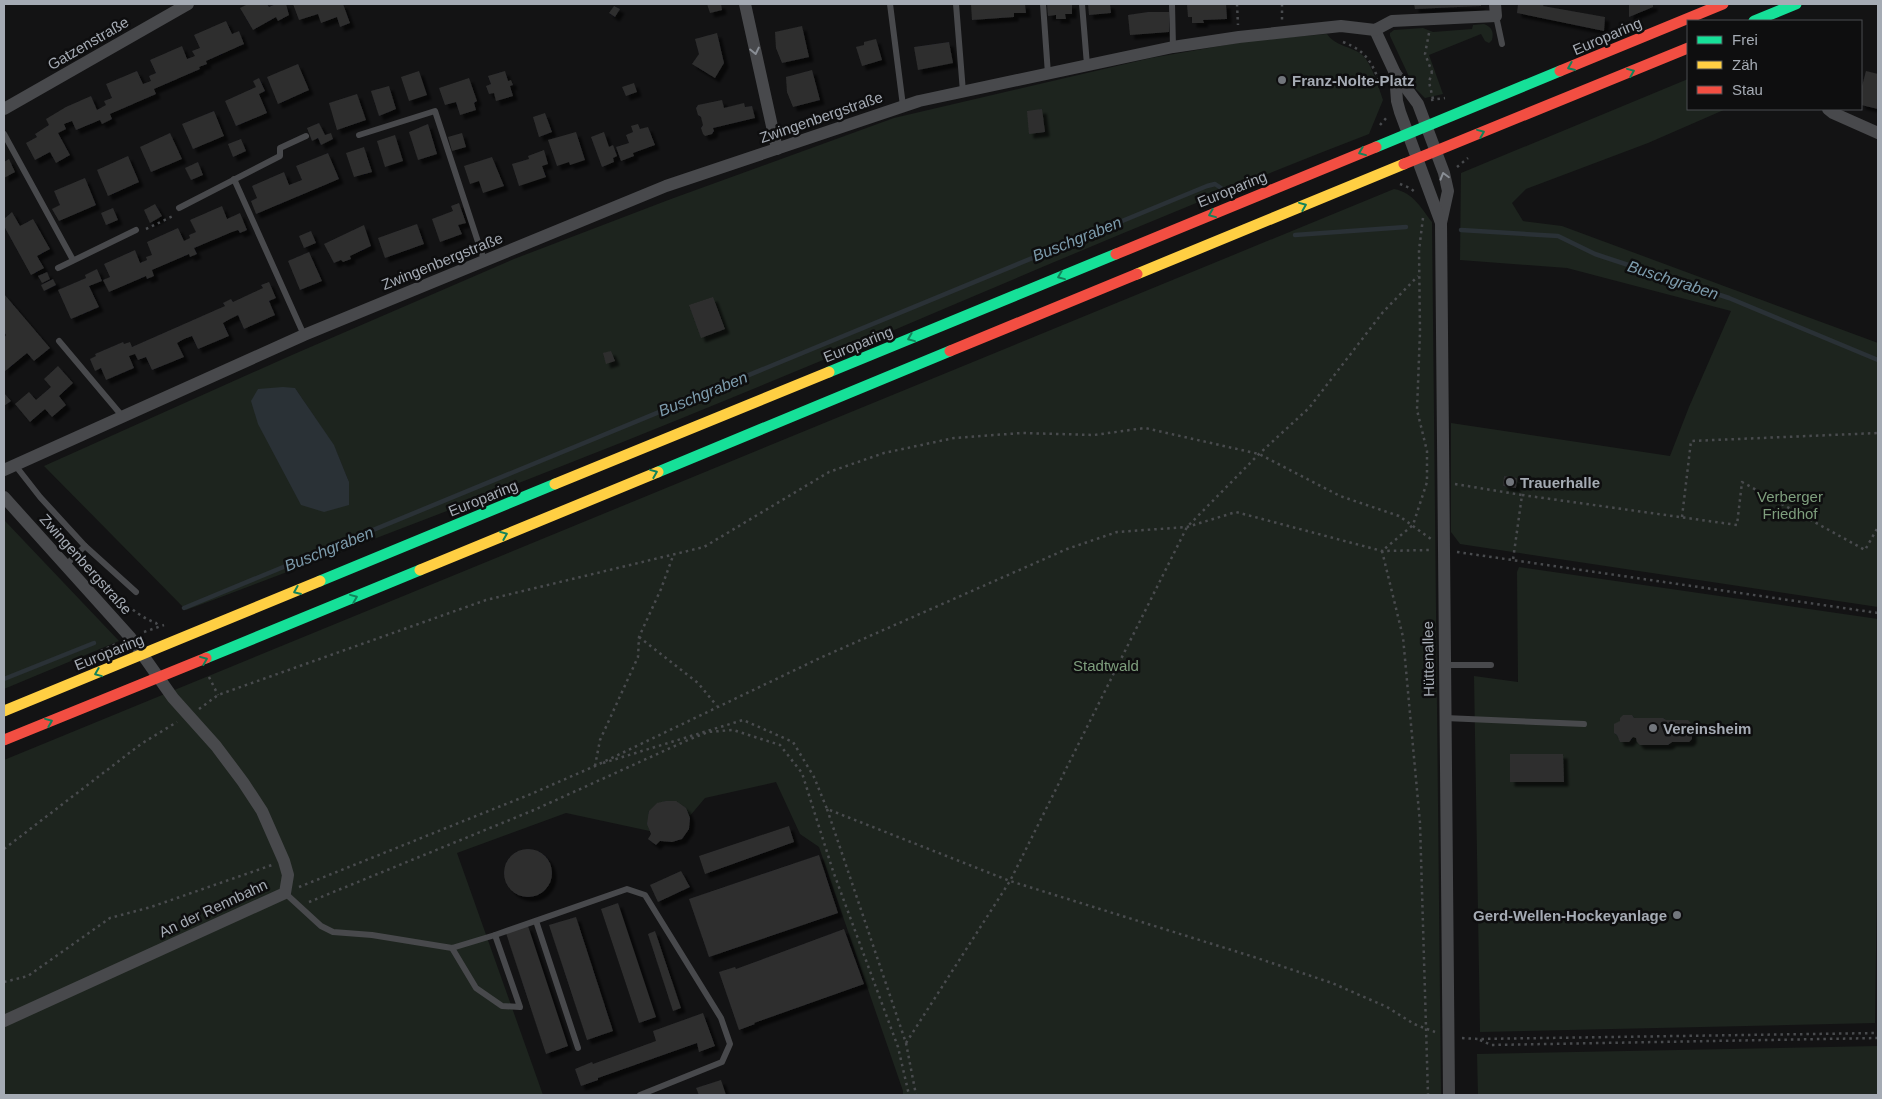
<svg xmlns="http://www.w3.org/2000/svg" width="1882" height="1099" font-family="Helvetica,sans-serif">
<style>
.green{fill:#1d241e;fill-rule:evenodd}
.water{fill:#2a3136}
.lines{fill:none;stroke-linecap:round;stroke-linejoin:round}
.stream{stroke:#2a3136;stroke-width:4.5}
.building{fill:#2e2e2f;filter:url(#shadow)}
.path{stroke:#494b4e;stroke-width:2.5;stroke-dasharray:2.5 4;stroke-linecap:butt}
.lane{stroke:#48494c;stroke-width:6}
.street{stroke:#48494c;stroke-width:12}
.fast{stroke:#16e098;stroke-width:11}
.slow{stroke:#ffcf43;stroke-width:11}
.jam{stroke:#f24e42;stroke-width:11}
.oneway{stroke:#898e95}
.oneway2{stroke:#12825a}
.poi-dot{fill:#72767c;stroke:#0e0e0f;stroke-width:2}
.labels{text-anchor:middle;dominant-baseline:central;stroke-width:5;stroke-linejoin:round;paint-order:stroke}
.street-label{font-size:15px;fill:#a5abb4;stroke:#0e0e0f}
.poi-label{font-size:15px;font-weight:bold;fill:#a5abb4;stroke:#0e0e0f;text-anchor:start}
.park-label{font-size:15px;fill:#7e9e7d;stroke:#0e0e0f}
.water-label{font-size:16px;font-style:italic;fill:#7d9cad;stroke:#0e0e0f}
</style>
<defs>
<filter id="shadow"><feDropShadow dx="4.5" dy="4.5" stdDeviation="1" flood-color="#0009"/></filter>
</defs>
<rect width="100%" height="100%" fill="#131314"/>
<g class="green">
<path d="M1484,24C1492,27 1494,32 1492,40L1489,43L1485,41L1481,34L1429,55L1443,94L1425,98L1414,87L1390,36V33L1394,30L1423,28L1433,32L1472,29L1473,25Z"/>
<path d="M1327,34C1335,46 1350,46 1361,54C1371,61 1379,88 1383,100L1369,134C1156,216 947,309 736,396C554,471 370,541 186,610L44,466L292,355L514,259L671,199L894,118L1151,58L1249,41ZM295,388L334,446L349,482Z"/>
<polygon points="1688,79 1688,109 1726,109 1648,143 1526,189 1512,203 1523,221 1562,226 1878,343 1878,607 1460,544 1451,532 1451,423 1670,456 1689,407 1731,311 1567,268 1460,260 1461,173"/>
<path d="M1394,189C1414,193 1420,207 1432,222L1441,1095H903V1091L819,847L800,834L776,782L705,798L673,836L566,813L457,853L543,1095H4V760Z"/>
<polygon points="5,521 119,641 4,689 4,522"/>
<polygon points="1519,567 1878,619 1878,806 1875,1023 1480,1032 1474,676 1518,682 1517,572"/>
<polygon points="1878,1046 1878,1095 1478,1095 1477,1054"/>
</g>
<polygon class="water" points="283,387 295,388 334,445 349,482 349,505 324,512 301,505 258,424 251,401 258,389"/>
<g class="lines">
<g class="stream">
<polyline points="1461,230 1558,236 1595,254 1729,298 1878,360"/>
<polyline points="1295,235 1406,227"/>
<polyline points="184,608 1207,186 1215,184 1221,188"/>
<polyline points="4,679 94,643"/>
</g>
</g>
<g class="building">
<polygon points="248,4 267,4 269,7 276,4 286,4 289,15 278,21 276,17 253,30 240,8"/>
<polygon points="293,4 343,4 350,23 340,27 337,17 321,23 318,14 299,20"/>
<polygon points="707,4 721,4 722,10 710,13"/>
<polygon points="971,4 1025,4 1026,13 1014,13 1014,17 972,20"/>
<polygon points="1047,4 1072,4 1072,14 1065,14 1066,19 1056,19 1056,15 1048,16"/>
<polygon points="1088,4 1110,4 1111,13 1089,15"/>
<polygon points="1187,4 1226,4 1227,19 1203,20 1204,23 1192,23 1192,17 1188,17"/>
<polygon points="1414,4 1481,4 1481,6 1415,9"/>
<polygon points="1518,4 1544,4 1543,6 1605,17 1604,31 1517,13"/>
<polygon points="1629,4 1653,4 1653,7 1629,17"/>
<polygon points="614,6 620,9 615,17 609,13"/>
<polygon points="1148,12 1169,12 1169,32 1130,35 1128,15"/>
<polygon points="226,21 232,34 239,31 244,44 206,61 207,64 199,67 200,69 154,89 156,94 110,114 112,119 102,124 100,120 76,130 72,121 64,124 66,129 58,133 70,155 56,163 50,152 35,160 26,143 37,137 35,134 49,125 46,119 66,107 91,96 97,110 106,105 104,101 112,98 106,84 137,71 143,84 151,81 149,76 156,73 150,60 182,46 187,59 195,56 192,51 200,48 194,35"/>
<polygon points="802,26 809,57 782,63 776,48 775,32"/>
<polygon points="717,33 724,63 715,78 692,64 699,54 695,39"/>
<polygon points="876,39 882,60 862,66 856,47 864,45 864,42"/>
<polygon points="949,42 953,63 918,70 914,47"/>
<polygon points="298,64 309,90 278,104 267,77"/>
<polygon points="812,70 820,100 793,107 787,92 786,77"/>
<polygon points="419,71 427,95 409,101 401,77"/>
<polygon points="505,71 508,81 511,80 513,85 510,86 513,96 496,101 494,93 489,94 486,86 491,84 488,76"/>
<polygon points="1866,71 1878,74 1878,109 1861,105 1861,90"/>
<polygon points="259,78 265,91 259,94 267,113 236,126 225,101 256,87 253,81"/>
<polygon points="469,78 477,101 474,103 476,110 460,115 456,102 445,105 439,88"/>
<polygon points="634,83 637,92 626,96 622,87"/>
<polygon points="389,86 396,109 379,116 371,91"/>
<polygon points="357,94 366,120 337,130 329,103"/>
<polygon points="722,100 724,108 744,103 745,107 752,106 755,118 713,128 714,131 712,134 705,136 703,134 701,128 703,125 701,117 698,115 696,108 698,105"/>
<polygon points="1042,109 1045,132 1029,134 1027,111"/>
<polygon points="214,111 224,136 193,149 182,124"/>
<polygon points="545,113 552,132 539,137 533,117"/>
<polygon points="319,123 325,135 331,133 333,139 321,145 318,138 312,141 307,128"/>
<polygon points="428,124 437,154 418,160 409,132"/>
<polygon points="638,124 640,129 648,127 655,145 633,153 634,156 621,161 616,147 629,143 626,135 633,132 631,126"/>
<polygon points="576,132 585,160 570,165 569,162 557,166 548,140"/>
<polygon points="604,132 609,147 613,145 617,156 613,158 614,162 602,167 591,137"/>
<polygon points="170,133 182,159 151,172 140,147"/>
<polygon points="462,133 466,147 452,151 448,137"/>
<polygon points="395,135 403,161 385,167 377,141"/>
<polygon points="241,139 246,151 233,157 228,144"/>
<polygon points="364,147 372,172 354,177 346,153"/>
<polygon points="544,150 548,164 542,166 546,177 519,186 512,164 529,159 528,156"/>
<polygon points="328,153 339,179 256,214 251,201 257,198 252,186 284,172 289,185 302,180 296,166"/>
<polygon points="128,156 139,182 108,196 97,170"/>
<polygon points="492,157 504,186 483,193 479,181 470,184 464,166"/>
<polygon points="9,159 15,172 4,178 4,162"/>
<polygon points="198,162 203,175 191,180 185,168"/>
<polygon points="85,178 96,205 59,221 52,209 60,205 54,191"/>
<polygon points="459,203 466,223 458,225 462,234 440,242 432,219 453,211 451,206"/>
<polygon points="155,204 162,216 150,223 144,210"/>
<polygon points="222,206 227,219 240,213 247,230 240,233 238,230 232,232 194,248 197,254 190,257 189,254 152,270 154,276 147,279 146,276 109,292 103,280 110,277 104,264 135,250 140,263 147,260 146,257 152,255 147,242 178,228 184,241 190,238 189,235 196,232 190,220"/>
<polygon points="113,208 118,220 106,225 101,213"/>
<polygon points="12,212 20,226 33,219 50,249 37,256 44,268 31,275 4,226 4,219"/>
<polygon points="417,224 424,244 385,258 378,238"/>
<polygon points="364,225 371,246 350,256 351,259 343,262 341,260 334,263 324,244"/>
<polygon points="311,231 316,243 304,248 299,236"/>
<polygon points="309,252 322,281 300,290 288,261"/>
<polygon points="97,269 102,281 89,286 99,307 71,319 58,290 86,278 85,275"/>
<polygon points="47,272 50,279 42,283 38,276"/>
<polygon points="53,279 56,285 44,291 41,285"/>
<polygon points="269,282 276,298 269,301 275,315 244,329 238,315 230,319 223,323 229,336 198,349 192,336 184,339 177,343 184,357 152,370 146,357 138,360 135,354 129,356 134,368 106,380 101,368 95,371 90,359 96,356 95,354 123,342 124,344 130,342 132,347 225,306 223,303 231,299 233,302 263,288 261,285"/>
<polygon points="4,294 50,348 34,361 27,353 4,372 4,338 6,335 4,332"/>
<polygon points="713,297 725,329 701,338 689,305"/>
<polygon points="611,351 615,361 606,364 603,353"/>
<polygon points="58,366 73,383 59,396 66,405 52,417 45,409 30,422 15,404 29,392 36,400 51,387 44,379"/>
<polygon points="4,393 11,401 4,406"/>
<polygon points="1504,476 1517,478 1516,488 1503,486"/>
<polygon points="1623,715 1632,715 1634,718 1663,718 1666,720 1688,720 1692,724 1692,739 1689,742 1672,742 1668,745 1640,745 1637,742 1636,738 1633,737 1629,742 1620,742 1617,735 1614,733 1614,724 1620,721 1620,718"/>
<polygon points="1510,754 1563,754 1564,782 1510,782"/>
<polygon points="666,801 676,801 686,808 690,818 689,829 682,839 672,842 660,841 656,845 648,839 651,834 647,824 649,811 657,803"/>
<polygon points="789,826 794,842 705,874 699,856"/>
<circle cx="528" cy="873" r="24"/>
<polygon points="819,855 838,913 709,957 689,899"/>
<polygon points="681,871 690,887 658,902 650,885"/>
<polygon points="618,903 656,1017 639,1023 601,909"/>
<polygon points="576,917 613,1031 587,1040 549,925"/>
<polygon points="528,926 568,1046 546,1054 506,933"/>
<polygon points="844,929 864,984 754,1023 755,1024 739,1030 719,972 735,967 736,969"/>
<polygon points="655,931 681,1008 673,1011 648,934"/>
<polygon points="703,1013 715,1046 699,1052 697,1043 598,1078 598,1080 581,1086 575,1069 592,1062 593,1064 656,1041 653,1031"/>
<polygon points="721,1080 726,1095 699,1095 696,1088"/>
</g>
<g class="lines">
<g class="path">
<polyline points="1237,4 1238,25"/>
<polyline points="1282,4 1282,20"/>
<polyline points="1429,33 1425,54 1432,72"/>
<path d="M1343,42C1367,51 1372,63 1381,86"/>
<polyline points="1433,99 1429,82 1432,72 1435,71"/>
<polyline points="1431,100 1445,98"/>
<polyline points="1380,125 1388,116"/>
<polyline points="1457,167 1468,158"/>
<polyline points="1400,184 1410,188 1415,192"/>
<polyline points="1423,218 1419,250 1420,332 1417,410 1427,451 1427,482 1413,525 1382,551 1403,637 1420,823 1428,1095"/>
<polyline points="146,229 173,216"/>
<polyline points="1455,484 1522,495 1513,560"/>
<polyline points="1522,495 1737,525 1742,482 1865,550 1878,527"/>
<polyline points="1682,517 1691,441 1878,433"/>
<polyline points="1457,552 1878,613"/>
<path d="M90,570C110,588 131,614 156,623L158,626"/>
<polyline points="144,632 164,625"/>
<polyline points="639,637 698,683 717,706"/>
<polyline points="101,651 118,643"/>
<polyline points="209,677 218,695"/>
<polyline points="199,709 218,695 486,600 704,547 829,472 884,453 954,438 1022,433 1094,435 1145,428 1259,454 1340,496 1399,516 1431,539"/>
<polyline points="603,763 743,720 793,742 814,777 827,809 1010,881 1254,957 1332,983 1387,1007 1414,1024 1435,1032"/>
<polyline points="595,766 600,740 638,657 639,637 661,589 673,556"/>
<polyline points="827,809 906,1043 916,1095"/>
<polyline points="4,849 141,744 177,722"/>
<polyline points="299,887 531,794 595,766 820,658 1067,549 1117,532 1187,527 1236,512 1382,551 1431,550"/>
<polyline points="309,902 534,810 688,740 708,732 733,730 780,745 802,773 833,871 898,1047 909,1095"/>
<polyline points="4,982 28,976 110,918 151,907 272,865"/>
<polyline points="1462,1038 1478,1039 1878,1033"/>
<polyline points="1480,1040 1491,1045 1878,1038"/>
<polyline points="906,1043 1010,881 1187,527 1259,454 1309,408 1383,312 1418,276"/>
</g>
<g class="lane">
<polyline points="890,4 903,106"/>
<polyline points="956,4 963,92"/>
<polyline points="1043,4 1048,74"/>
<polyline points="1082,4 1087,65"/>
<polyline points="1172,4 1173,47"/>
<polyline points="1496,16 1502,44"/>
<polyline points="4,134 73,260"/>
<polyline points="359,135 435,111 484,260"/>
<polyline points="234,179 304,335"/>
<polyline points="179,208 280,156 280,148 306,136"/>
<polyline points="58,268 136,230"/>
<polyline points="59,341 123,417"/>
<polyline points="15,465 40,497 85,546 136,592"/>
<polyline points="66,565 85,546"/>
<polyline points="1445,665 1491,665"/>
<polyline points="1445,718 1584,724"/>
<polyline points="285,893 321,926 333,932 372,935 452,948 495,935 627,889 645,895 721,1018 730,1044 722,1062 640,1095"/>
<polyline points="536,921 578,1048"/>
<polyline points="452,948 476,988 502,1006 520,1007 495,935"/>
</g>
<g class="street">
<polyline points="745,4 777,149"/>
<polyline points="1375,30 1395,73 1418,104 1444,173 1448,191 1441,223 1449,1095"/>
<polyline points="1395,73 1397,101 1400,112 1441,223"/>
<polyline points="4,109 188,4"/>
<polyline points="1828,109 1833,113 1878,133"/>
<polyline points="4,470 304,335 666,186 919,101 1173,47 1239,37 1341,26 1375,30 1392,21 1496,16 1495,4"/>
<polyline points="4,497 130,637 173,698 216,746 243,782 262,811 284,861 288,875 285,893 4,1021"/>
</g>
<g class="fast">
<polyline points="1754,21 1796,4"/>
<polyline points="1376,147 1560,71"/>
<polyline points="829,372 1116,254"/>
<polyline points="658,472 950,351"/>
<polyline points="320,581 555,484"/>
<polyline points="206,658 420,570"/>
</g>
<g class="slow">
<polyline points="1137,274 1404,164"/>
<polyline points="555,484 829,372"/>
<polyline points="420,570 658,472"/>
<polyline points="4,711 320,581"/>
</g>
<g class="jam">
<polyline points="1560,71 1723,4"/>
<polyline points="1404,164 1688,48"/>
<polyline points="1116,254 1376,147"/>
<polyline points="950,351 1137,274"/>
<polyline points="4,740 206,658"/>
</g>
</g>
<defs><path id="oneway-chevron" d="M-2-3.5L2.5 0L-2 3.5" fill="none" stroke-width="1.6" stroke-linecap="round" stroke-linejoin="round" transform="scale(1.25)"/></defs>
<g class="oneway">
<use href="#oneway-chevron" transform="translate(755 51) rotate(78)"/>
<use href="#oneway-chevron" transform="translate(1444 176) rotate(-106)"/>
</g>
<g class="oneway2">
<use href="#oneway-chevron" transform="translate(1571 67) rotate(157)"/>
<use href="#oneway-chevron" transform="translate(1631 72) rotate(-22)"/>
<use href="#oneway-chevron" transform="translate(1481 133) rotate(-22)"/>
<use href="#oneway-chevron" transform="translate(1362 152) rotate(158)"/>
<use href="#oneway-chevron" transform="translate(1303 206) rotate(-22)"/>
<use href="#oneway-chevron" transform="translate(1212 214) rotate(158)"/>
<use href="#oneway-chevron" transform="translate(1061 276) rotate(158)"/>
<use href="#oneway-chevron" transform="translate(911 338) rotate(158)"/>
<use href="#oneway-chevron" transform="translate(654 473) rotate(-22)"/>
<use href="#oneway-chevron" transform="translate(504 535) rotate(-22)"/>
<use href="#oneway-chevron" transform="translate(297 591) rotate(157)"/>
<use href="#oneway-chevron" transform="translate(354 598) rotate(-22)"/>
<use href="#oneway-chevron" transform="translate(204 660) rotate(-22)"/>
<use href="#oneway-chevron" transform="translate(98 673) rotate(158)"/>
<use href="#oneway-chevron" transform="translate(49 722) rotate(-22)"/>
</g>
<g class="poi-dot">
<circle cx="1282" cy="80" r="5"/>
<circle cx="1510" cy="482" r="5"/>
<circle cx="1653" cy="728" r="5"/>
<circle cx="1677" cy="915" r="5"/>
</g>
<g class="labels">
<g class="street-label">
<text transform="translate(1607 36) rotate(-23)">Europaring</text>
<text transform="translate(88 43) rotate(-30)">Gatzenstraße</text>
<text transform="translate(821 117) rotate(-19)">Zwingenbergstraße</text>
<text transform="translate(1232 189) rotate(-22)">Europaring</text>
<text transform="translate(442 261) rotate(-22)">Zwingenbergstraße</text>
<text transform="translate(858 344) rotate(-22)">Europaring</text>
<text transform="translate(483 498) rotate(-22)">Europaring</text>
<text transform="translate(86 564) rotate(48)">Zwingenbergstraße</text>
<text transform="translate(109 652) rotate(-22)">Europaring</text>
<text transform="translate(1428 659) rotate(-91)">Hüttenallee</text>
<text transform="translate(213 908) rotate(-25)">An der Rennbahn</text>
</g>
<g class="poi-label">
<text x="1292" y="80">Franz-Nolte-Platz</text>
<text x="1520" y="482">Trauerhalle</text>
<text x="1663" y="728">Vereinsheim</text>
<text x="1667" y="915" text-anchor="end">Gerd-Wellen-Hockeyanlage</text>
</g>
<g class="park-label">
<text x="1790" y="496">Verberger<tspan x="1790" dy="17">Friedhof</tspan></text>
<text x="1106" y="665">Stadtwald</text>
</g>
<g class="water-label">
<text transform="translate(1077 239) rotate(-22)">Buschgraben</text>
<text transform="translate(1673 280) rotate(18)">Buschgraben</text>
<text transform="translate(703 394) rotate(-22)">Buschgraben</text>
<text transform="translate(329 549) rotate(-22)">Buschgraben</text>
</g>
</g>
<rect width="1882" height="1099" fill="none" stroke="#a5abb4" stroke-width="10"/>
<rect x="1687" y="20" width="175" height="90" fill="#0e0e0f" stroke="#4a4d51"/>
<rect x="1697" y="36" width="25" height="8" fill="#16e098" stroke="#4a4d51"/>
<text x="1732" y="45" font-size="15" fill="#a5abb4">Frei</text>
<rect x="1697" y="61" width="25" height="8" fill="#ffcf43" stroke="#4a4d51"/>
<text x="1732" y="70" font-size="15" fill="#a5abb4">Zäh</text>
<rect x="1697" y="86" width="25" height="8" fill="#f24e42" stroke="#4a4d51"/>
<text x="1732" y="95" font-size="15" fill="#a5abb4">Stau</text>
</svg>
